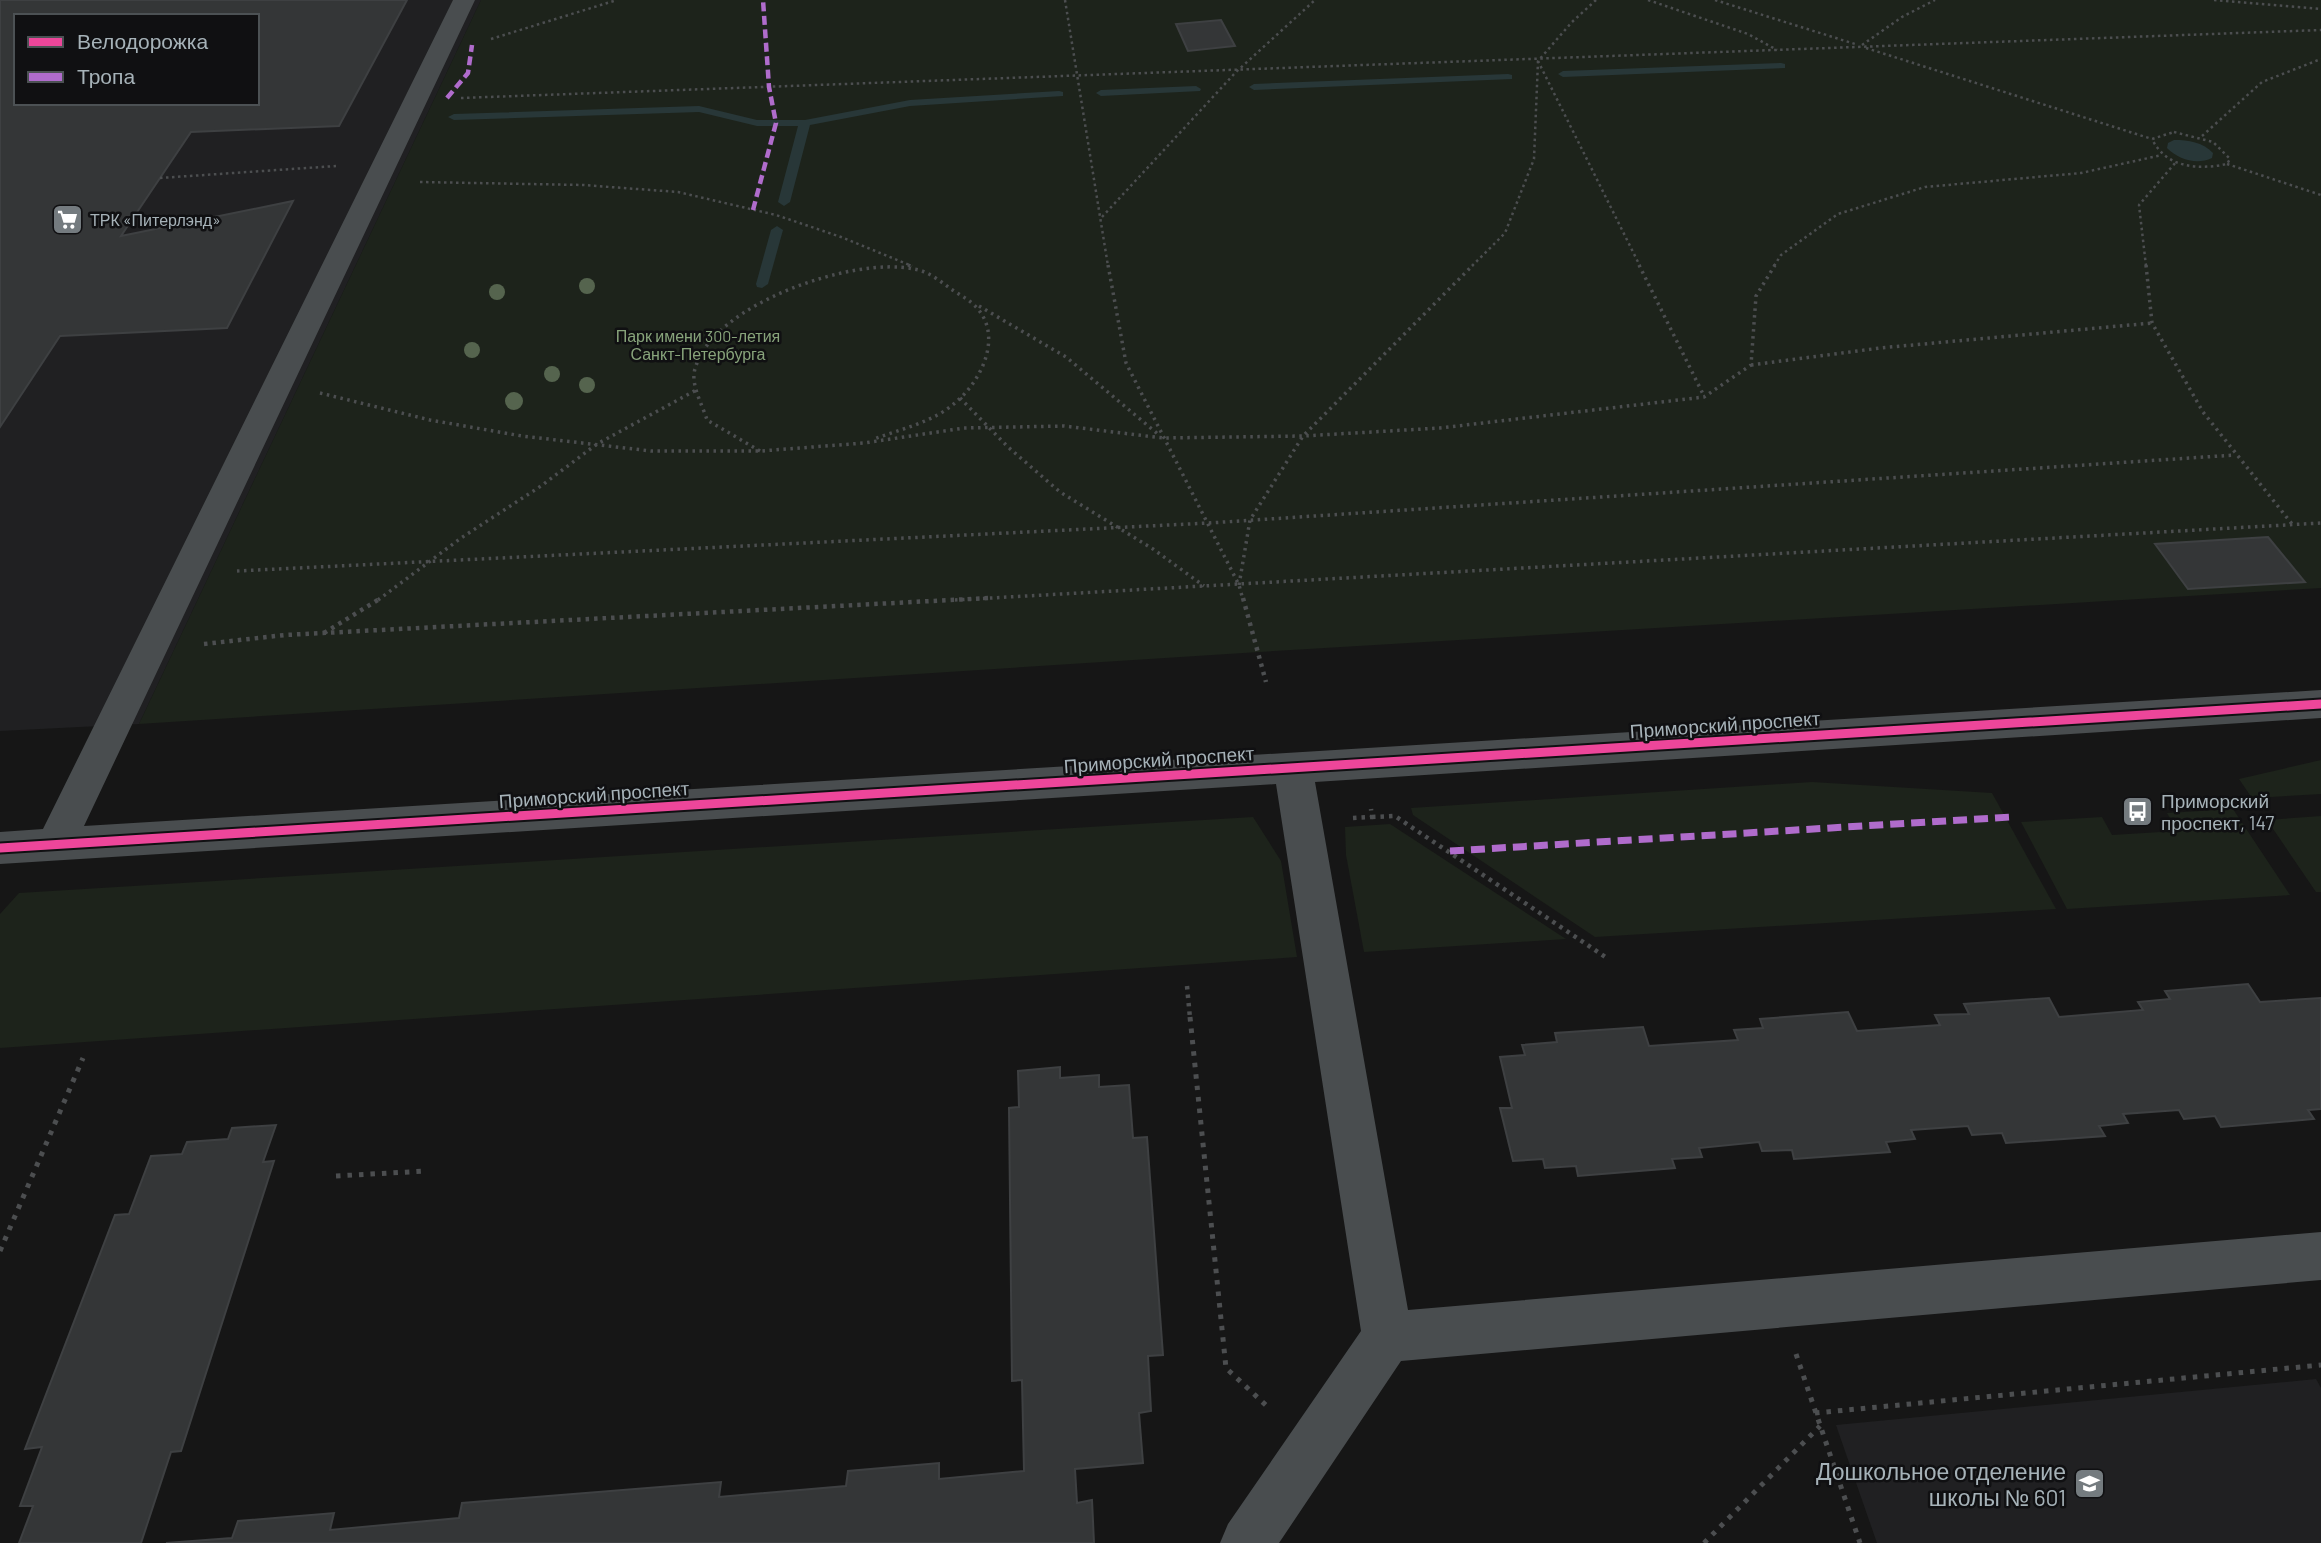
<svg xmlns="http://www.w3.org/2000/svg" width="2321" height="1543" font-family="Barlow,sans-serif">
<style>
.built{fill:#202022;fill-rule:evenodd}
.green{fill:#1d231b}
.water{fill:#283738}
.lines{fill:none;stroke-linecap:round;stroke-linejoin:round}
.stream{fill:#283738;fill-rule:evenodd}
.building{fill:#343637;stroke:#3e4042;stroke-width:2;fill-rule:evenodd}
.path-far3{stroke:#4c4e50;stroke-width:2.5;stroke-dasharray:2.5 3.5;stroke-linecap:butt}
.path-far2{stroke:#4c4e50;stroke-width:3.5;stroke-dasharray:2.5 4.5;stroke-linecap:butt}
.path-far1{stroke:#4c4e50;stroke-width:4.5;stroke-dasharray:3.5 5;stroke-linecap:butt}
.path{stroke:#4c4e50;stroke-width:5;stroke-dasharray:4.5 7;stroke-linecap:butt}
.minor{fill:#494d4f;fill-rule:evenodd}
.quiet-far1{stroke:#b06ccc;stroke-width:4.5;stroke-dasharray:9 4.5;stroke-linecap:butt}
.quiet{stroke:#b06ccc;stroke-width:7;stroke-dasharray:14 7;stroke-linecap:butt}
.cycleway-casing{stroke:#101012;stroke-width:13}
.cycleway{stroke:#ed469a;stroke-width:9}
.tree{fill:#55644e}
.labels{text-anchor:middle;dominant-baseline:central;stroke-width:5;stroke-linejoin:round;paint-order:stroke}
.far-poi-label{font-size:16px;fill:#a6b2b8;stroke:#101012;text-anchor:start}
.far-park-label{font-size:16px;fill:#88a47b;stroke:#101012}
.street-label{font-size:19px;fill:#a6b2b8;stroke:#101012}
.poi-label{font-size:19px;fill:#a6b2b8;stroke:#101012;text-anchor:start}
.near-poi-label{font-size:23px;fill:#a6b2b8;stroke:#101012;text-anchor:end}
</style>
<rect width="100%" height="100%" fill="#161616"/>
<g class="built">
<path d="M0,0H481L139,724L0,731ZM16,16H257V103H16Z"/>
<polygon points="2316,1379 2321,1388 2321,1543 1877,1543 1836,1425"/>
</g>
<g class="green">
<polygon points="481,0 2321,0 2321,588 1259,652 139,724"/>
<polygon points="2321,760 2321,794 2252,798 2239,779"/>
<polygon points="1812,782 1992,793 2056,909 1595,937 1413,815 1411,808"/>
<polygon points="2233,809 2290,895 2067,909 2021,822 2102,817 2112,835 2177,831 2167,813"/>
<polygon points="2321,816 2321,892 2316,892 2267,820"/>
<polygon points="1253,817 1281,861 1297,957 0,1048 0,914 19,893"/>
<polygon points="1390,824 1566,939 1364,952 1346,855 1345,827"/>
</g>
<path class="water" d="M2174,140C2189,140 2202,142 2213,153L2212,158C2197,165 2179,160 2167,148L2168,143Z"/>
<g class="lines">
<g class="stream">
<polygon points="1781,63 1785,64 1785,68 1563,77 1558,74 1563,71"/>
<polygon points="1508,74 1512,75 1512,79 1254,90 1249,87 1254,84"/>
<polygon points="1196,86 1201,89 1200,91 1101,96 1096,93 1101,90"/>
<polygon points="1059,91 1063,92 1063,96 910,106 810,125 790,202 784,206 778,202 798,126 757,126 699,112 454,120 448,117 454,114 699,106 757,120 805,120 910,100"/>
<polygon points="777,226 783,230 768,284 762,288 757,287 756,284 771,230"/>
</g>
</g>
<g class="building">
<path d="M0,0H407L339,126L191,132L121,236L293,201L227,328L60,336L0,427ZM16,16H257V103H16Z"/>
<polygon points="1221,20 1235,46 1188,51 1176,24"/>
<polygon points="2268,537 2305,582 2188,589 2155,544"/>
<polygon points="2248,984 2260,1002 2321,998 2321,1109 2308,1110 2314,1119 2221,1127 2215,1116 2184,1119 2179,1110 2123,1114 2128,1123 2099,1126 2105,1136 2006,1143 2002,1133 1972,1135 1968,1126 1911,1130 1915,1139 1886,1142 1890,1152 1794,1159 1792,1150 1762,1151 1759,1142 1699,1148 1702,1157 1672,1159 1675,1168 1578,1176 1576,1166 1545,1168 1543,1159 1513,1161 1500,1108 1512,1108 1500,1057 1525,1055 1522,1045 1557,1042 1555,1033 1643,1027 1649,1046 1738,1040 1734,1030 1763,1028 1760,1019 1848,1012 1857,1031 1940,1025 1935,1015 1969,1014 1964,1004 2049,998 2059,1017 2143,1010 2138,1002 2170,999 2165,991"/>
<polygon points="1060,1067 1060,1078 1099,1075 1099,1087 1129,1085 1133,1138 1147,1137 1163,1355 1148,1356 1151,1411 1139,1413 1143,1463 1075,1469 1077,1503 1092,1500 1094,1543 166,1543 232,1538 238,1521 334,1513 330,1530 459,1518 462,1503 721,1482 719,1497 846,1486 848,1471 939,1463 939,1479 1024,1471 1022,1380 1012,1381 1009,1108 1019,1107 1018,1071"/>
<polygon points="276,1125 263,1162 274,1161 181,1451 171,1452 141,1543 19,1543 33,1506 20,1506 42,1447 25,1449 115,1215 129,1214 151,1156 182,1154 187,1142 228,1139 232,1128"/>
</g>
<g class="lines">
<g class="path-far3">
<polyline points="1065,0 1108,266"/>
<polyline points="1596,0 1572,22 1538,61 1640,266"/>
<polyline points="1648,0 1748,34 1777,50"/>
<polyline points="1715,0 1855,44"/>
<polyline points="2214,0 2321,9"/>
<polyline points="491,39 617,0"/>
<polyline points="1862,45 1902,17 1935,0"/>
<polyline points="1866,48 2152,139"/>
<polyline points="461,98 2321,30"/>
<path d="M2174,132L2213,142L2230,159L2227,164C2198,170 2166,168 2152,139Z"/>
<polyline points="2202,136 2262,82 2321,59"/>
<polyline points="2227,164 2321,195"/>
<polyline points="160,178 336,166"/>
<polyline points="420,182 583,185 678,192 776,215 841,237 912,266"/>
<polyline points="1102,217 1236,72 1315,0"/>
<polyline points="1472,266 1505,233 1534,159 1538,61"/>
<polyline points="1774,266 1781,255 1838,214 1925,187 2081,173 2162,155"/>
<polyline points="2146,266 2139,205 2176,162"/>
</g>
<g class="path-far2">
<polyline points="908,265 913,267"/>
<polyline points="1108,265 1126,363 1239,585 1243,600"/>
<polyline points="1639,265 1704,396"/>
<polyline points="2146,265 2152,323 2203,412 2292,524"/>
<polyline points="979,306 1066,357 1159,435"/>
<polyline points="1751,365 1880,348 2152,323"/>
<polyline points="320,393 430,420 522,436 651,451 761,451 864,443 964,428 1064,426 1163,438 1303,436 1440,428 1704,397 1751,365 1756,296 1775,265"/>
<polyline points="960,398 1008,447 1060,492 1153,549 1204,586"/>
<path d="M760,451L707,420C703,406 690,384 695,369C712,304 854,256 914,269C928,271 940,281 951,289C960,295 970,300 977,308C1003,337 981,381 956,402C934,422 901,429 874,439"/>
<polyline points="237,571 1209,523 2235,455"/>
<polyline points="1239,585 1250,520 1303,436 1473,265"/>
<polyline points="378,600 461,538 541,486 597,444 698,389"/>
<polyline points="955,600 2321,523"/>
</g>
<g class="path-far1">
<polyline points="1243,598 1266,682"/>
<polyline points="324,633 381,598"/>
<polyline points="204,644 285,635 989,598"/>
<polyline points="1372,817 1395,816 1607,958"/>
<polyline points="1353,818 1372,817 1371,809"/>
<polyline points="1187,986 1190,1018"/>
</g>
<g class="path">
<polyline points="1190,1017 1226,1368 1270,1409"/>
<polyline points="336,1176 427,1171"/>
<polyline points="0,1251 83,1058"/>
<polyline points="1796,1354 1860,1543"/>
<polyline points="1815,1413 2321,1365"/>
<polyline points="1704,1543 1820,1426"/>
</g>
<polygon class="minor" points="453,0 475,0 84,826 2321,690 2321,718 1315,782 1408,1310 2321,1232 2321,1280 1401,1361 1279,1543 1220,1543 1228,1524 1361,1331 1276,784 0,864 0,832 43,829"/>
<g class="quiet-far1">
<polyline points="447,98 468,73 472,45"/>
<polyline points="753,210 776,123 769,87 763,0"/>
</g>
<polyline class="quiet" points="1450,851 2011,817"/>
<defs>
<polyline id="cycleway" points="0,848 2321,704"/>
</defs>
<use href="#cycleway" class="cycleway-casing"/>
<use href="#cycleway" class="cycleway"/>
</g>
<g class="tree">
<circle cx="587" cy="286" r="8"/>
<circle cx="497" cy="292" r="8"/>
<circle cx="472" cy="350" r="8"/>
<circle cx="552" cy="374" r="8"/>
<circle cx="587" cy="385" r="8"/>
<circle cx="514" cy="401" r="9"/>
</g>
<defs>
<symbol id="supermarket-square" viewBox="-11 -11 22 22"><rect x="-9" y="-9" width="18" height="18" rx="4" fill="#747b7f" stroke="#101012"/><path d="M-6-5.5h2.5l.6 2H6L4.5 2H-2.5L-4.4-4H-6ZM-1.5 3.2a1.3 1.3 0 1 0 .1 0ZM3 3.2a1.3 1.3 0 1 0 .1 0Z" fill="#fff"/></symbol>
<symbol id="bus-square" viewBox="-11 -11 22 22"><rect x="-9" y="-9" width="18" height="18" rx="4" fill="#747b7f" stroke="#101012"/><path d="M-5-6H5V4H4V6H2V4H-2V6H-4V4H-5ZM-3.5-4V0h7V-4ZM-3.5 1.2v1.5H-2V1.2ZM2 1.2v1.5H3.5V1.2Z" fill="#fff"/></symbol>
<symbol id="school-square" viewBox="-11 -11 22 22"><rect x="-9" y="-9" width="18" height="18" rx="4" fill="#747b7f" stroke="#101012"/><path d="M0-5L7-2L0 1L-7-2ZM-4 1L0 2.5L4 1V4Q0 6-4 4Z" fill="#fff"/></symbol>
</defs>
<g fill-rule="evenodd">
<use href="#supermarket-square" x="50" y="202" width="35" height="35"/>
<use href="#bus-square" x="2120" y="794" width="35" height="35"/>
<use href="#school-square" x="2072" y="1466" width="35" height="35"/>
</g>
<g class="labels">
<g class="far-poi-label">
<text x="90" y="219">ТРК «Питерлэнд»</text>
</g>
<g class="far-park-label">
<text x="698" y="335">Парк имени 300-летия<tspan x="698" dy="18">Санкт-Петербурга</tspan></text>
</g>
<g class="street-label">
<text transform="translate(1725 724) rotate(-4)">Приморский проспект</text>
<text transform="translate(1159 759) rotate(-4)">Приморский проспект</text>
<text transform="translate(594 794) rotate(-4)">Приморский проспект</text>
</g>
<g class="poi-label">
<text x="2161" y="800">Приморский<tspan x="2161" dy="22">проспект, 147</tspan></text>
</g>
<g class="near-poi-label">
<text x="2066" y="1471">Дошкольное отделение<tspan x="2066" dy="26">школы № 601</tspan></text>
</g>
</g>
<rect x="14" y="14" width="245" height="91" fill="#101012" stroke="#4c5154" stroke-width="2"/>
<rect x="28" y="37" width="35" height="10" fill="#ed469a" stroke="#4c5154" stroke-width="2"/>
<text x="77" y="49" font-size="21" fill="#a6b2b8">Велодорожка</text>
<rect x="28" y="72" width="35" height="10" fill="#b06ccc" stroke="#4c5154" stroke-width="2"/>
<text x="77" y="84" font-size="21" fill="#a6b2b8">Тропа</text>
</svg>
